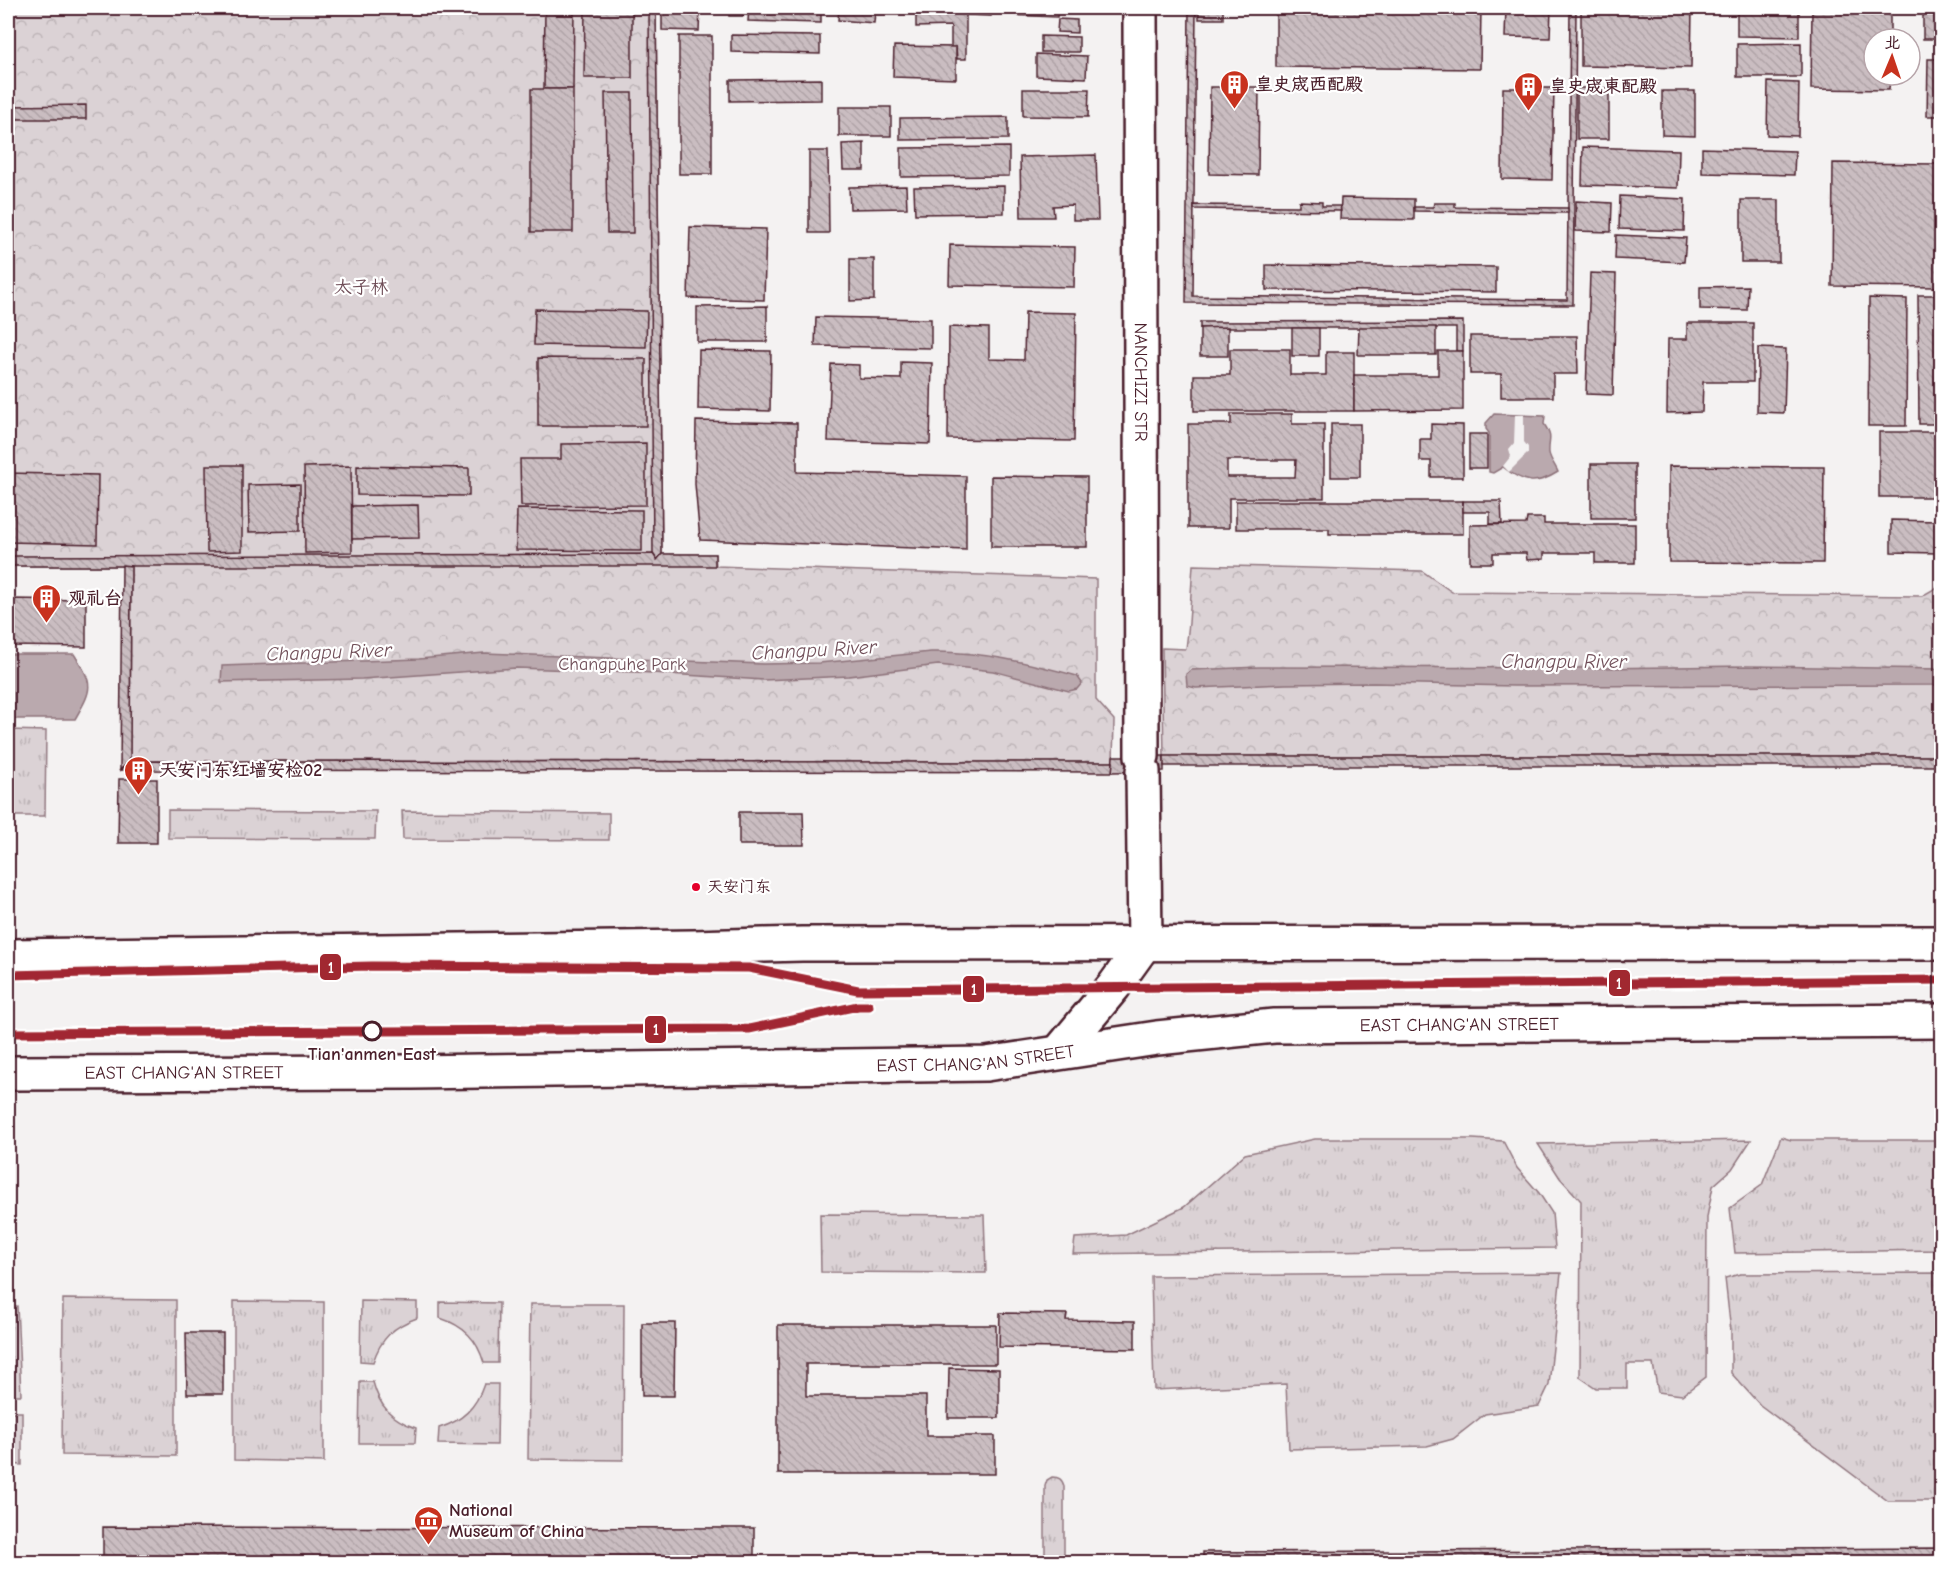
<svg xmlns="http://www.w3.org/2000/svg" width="1949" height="1570" font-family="'Comic Neue','LXGW WenKai TC',sans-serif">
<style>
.grass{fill:url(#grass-tufts);stroke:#927880;stroke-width:1.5}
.park{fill:url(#park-crowns);stroke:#927880;stroke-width:1.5}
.water{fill:#baa9ae;stroke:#8d727a;stroke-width:1.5}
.pier{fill:#f4f2f2}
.building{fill:url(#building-back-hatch);stroke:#4a1f2b;stroke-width:1.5;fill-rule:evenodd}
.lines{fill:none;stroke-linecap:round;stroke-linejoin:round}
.secondary-casing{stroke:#4a1f2b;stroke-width:38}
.highway-casing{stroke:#4a1f2b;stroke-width:38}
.secondary{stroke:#fff;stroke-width:33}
.highway{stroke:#fff;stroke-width:33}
.metro-1-casing{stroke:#fff;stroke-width:14}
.metro-1{stroke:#a12830;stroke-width:9}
.bus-dot{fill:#e4002b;stroke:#fff;stroke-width:2}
.stop-dot{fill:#fff;stroke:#4a1f2b;stroke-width:3}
.labels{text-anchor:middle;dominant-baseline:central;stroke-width:4.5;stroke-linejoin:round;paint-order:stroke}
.bus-label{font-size:16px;fill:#4a1f2b;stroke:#fff;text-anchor:start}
.poi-label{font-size:18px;font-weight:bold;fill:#4a1f2b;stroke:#fff;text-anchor:start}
.park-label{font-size:18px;fill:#6e4c56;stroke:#fff}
.street-label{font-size:18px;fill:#4a1f2b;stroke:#fff}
.stop-label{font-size:18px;font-weight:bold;fill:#4a1f2b;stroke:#fff}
.water-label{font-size:20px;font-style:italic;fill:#714f59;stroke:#fff}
.line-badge{stroke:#fff;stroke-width:2}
.badge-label{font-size:16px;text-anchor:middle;font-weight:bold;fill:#fff}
</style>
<defs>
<pattern id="grass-tufts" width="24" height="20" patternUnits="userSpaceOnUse" patternTransform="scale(1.5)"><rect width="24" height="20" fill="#dbd2d5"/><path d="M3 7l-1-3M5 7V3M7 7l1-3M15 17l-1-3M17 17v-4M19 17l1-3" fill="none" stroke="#bdb4b7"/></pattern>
<pattern id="park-crowns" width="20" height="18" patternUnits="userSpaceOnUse" patternTransform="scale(1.5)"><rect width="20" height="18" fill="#dbd2d5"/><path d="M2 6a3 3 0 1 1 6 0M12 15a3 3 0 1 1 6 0" fill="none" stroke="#bdb4b7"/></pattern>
<pattern id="building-back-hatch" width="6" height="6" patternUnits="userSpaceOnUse" patternTransform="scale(1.5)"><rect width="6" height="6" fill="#cabdc1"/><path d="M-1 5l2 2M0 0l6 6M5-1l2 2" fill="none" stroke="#afa2a6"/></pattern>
</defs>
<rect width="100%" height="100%" fill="#f4f2f2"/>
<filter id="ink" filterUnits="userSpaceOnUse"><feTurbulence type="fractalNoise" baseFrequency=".0167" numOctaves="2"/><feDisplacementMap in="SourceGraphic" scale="12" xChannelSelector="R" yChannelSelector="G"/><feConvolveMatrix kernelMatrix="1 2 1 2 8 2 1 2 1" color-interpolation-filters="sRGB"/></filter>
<g filter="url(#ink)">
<g class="grass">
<polygon points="8,730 46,731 45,816 8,816"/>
<polygon points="168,810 376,811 375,839 168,838"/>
<polygon points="402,811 609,813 609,840 403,839"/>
<polygon points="1781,1137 1791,1140 1941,1140 1941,1250 1735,1253 1730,1208 1762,1185"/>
<polygon points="1315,1139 1473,1139 1503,1141 1517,1168 1539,1193 1552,1213 1555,1248 1073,1254 1075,1238 1126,1235 1184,1207 1245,1154"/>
<polygon points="1751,1140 1732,1169 1713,1186 1707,1217 1706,1377 1682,1395 1658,1392 1653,1364 1627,1364 1627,1388 1596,1388 1580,1377 1581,1201 1560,1178 1538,1144"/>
<polygon points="820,1214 984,1215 986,1273 821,1272"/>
<polygon points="1561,1273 1549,1385 1539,1406 1485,1414 1453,1439 1427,1446 1289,1449 1286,1384 1154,1390 1151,1276"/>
<polygon points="1941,1273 1941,1501 1888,1501 1760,1405 1731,1373 1731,1332 1725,1278 1740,1274"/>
<polygon points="63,1299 176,1300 176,1456 62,1455"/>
<polygon points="234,1301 324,1302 324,1462 234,1460"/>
<path d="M361,1301L417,1302V1318C394,1326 381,1338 373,1362L360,1361Z"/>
<path d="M440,1302L499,1303L498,1363H484C477,1339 464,1326 440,1318Z"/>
<polygon points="530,1304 624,1304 623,1460 528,1459"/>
<polygon points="8,1306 17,1306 21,1395 8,1395"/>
<path d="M360,1382H373C379,1406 392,1420 416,1428L415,1443H359Z"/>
<path d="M484,1384H498L497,1445L438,1444L439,1428C462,1421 476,1408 484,1384Z"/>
<polygon points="8,1412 22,1412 22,1465 8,1464"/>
<path d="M1052,1477C1059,1477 1062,1479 1064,1486V1562H1045V1486L1047,1480Z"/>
</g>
<g class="park">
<polygon points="8,8 656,8 662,554 715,554 716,566 1096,579 1096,700 1114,720 1113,762 130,761 131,566 8,566"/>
<polygon points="1193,565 1422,571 1452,592 1922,596 1941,585 1941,756 1164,756 1162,648 1186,649 1189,623"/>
</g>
<g class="water">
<path d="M1494,414L1545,416L1544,424C1554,439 1548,439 1549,453C1550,459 1556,467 1558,472C1536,486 1523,483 1503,467L1493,473L1489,472V433L1486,429V423Z"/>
<path d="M931,652C981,651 1029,663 1077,676L1082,683L1077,689L1069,691L993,671L938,665L849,676L764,680L636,672L516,668L362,679L221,682L222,666L419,659L484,653L763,664L819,663Z"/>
<path d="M8,654H74C94,685 93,688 75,719H8Z"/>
<polygon points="1747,666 1941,669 1941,685 1514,686 1374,683 1285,684 1196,688 1187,686 1186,674 1191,670 1259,667 1597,668"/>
</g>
<polygon class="pier" points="1515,415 1524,415 1524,442 1528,447 1528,453 1509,472 1503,466 1511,456 1509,449 1514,443"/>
<g class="building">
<polygon points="545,8 574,8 573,89 544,89"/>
<polygon points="585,8 632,8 632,78 584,78"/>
<polygon points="649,8 656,8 662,554 657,560 653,554"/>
<rect x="729" y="8" width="14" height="8"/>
<polygon points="749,8 821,8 821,23 748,21"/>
<polygon points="969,8 991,8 991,16 968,15"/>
<polygon points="1008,8 1058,8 1057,17 1008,15"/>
<polygon points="1189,8 1196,8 1193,296 1567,300 1570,8 1576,8 1573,305 1186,303"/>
<rect x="1199" y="8" width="24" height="11"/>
<polygon points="1276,8 1481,8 1480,69 1276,67"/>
<polygon points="1506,8 1551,8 1550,38 1505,37"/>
<polygon points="1581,8 1692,8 1691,68 1581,66"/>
<polygon points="1737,8 1799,9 1799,37 1737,36"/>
<polygon points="1812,8 1890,8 1890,39 1874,39 1874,75 1890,75 1889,90 1811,89"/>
<rect x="1923" y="8" width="19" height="31"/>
<polygon points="662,9 700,10 699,31 662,30"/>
<polygon points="839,9 875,11 874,23 838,20"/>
<polygon points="916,13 966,13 966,59 957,59 956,47 951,48 951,26 916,27"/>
<polygon points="1058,19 1077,20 1077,33 1057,32"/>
<polygon points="731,35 820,36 820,54 731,52"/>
<rect x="679" y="36" width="33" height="138"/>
<polygon points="1041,36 1079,37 1079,52 1041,52"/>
<polygon points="1801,43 1801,77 1737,77 1737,44"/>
<polygon points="894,46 956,47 956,79 893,77"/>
<polygon points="1036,54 1087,56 1086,78 1036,76"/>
<polygon points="1928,59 1942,59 1942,116 1927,116"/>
<polygon points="821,79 821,100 730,101 730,80"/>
<polygon points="1768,82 1799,83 1798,136 1767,135"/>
<polygon points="1210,87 1259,87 1258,175 1209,174"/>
<polygon points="1503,88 1554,88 1552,180 1502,179"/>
<rect x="1577" y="88" width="32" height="51"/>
<rect x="531" y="89" width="42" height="143"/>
<polygon points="1023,89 1089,89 1088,117 1023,116"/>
<polygon points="1662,91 1695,91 1695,136 1662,135"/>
<polygon points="605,93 632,93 633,233 607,233"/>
<polygon points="86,105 86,119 8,119 8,106"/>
<rect x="839" y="107" width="52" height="29"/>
<polygon points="1008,117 1008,139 900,140 900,118"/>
<polygon points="864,143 864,170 843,170 842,144"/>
<polygon points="1009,147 1009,176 901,177 901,148"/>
<polygon points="1583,147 1679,150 1678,188 1582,185"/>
<polygon points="1702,148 1795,151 1794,175 1702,173"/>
<polygon points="809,151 828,151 829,233 809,233"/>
<polygon points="1096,155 1098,220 1073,220 1073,205 1053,206 1054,217 1021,217 1020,157"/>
<polygon points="1833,163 1940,164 1939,287 1832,286"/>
<polygon points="906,186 907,208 850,209 849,187"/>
<polygon points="1004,186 1004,213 915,214 914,187"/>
<polygon points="1620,196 1685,199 1684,231 1619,229"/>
<polygon points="1341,198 1414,199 1414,220 1340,219"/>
<rect x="1741" y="200" width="38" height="62"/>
<polygon points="1299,201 1322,202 1322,206 1340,206 1341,211 1194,209 1194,205 1299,206"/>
<polygon points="1576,201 1612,203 1611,232 1575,231"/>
<polygon points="1434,203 1455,203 1455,207 1568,208 1568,213 1414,211 1414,207 1433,207"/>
<polygon points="690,227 766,229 764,300 688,298"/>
<polygon points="1616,235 1686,238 1684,262 1615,259"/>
<polygon points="950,245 1075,247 1074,287 949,285"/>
<polygon points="850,259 874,259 874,300 850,301"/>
<polygon points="1266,265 1496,267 1496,292 1266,290"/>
<polygon points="1590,273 1616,274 1613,395 1586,394"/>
<polygon points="1748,286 1747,310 1700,309 1700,287"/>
<polygon points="1918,295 1942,295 1942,424 1919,424"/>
<polygon points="1869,298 1907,299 1906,426 1868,426"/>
<polygon points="767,306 767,342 697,342 697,307"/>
<polygon points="535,309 647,311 646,347 534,345"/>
<polygon points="1025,312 1076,313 1074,441 948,439 949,327 989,328 989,359 1024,360"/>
<polygon points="816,317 931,319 931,348 815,346"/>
<polygon points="1463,321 1463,351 1456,351 1456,328 1200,328 1200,322"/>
<polygon points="1687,323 1753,323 1753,382 1703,382 1702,412 1667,413 1668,339 1687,339"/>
<polygon points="1228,327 1228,356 1200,356 1200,328"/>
<polygon points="1359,327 1436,327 1436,355 1358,355"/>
<rect x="1292" y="328" width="27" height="28"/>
<polygon points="1470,336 1577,336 1578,374 1553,374 1553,397 1501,397 1501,374 1470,374"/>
<polygon points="1758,348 1786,349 1784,413 1757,412"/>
<polygon points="1230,349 1290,349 1290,375 1326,375 1326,352 1354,352 1354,411 1194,411 1194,375 1230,375"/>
<polygon points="699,350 771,351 770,411 698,409"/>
<polygon points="1438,351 1463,351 1463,410 1354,411 1354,375 1438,375"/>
<polygon points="538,358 646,359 646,426 538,426"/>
<polygon points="901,362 932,363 930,444 828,441 831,364 859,365 859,378 901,379"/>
<path d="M1231,414H1292V424H1324V498H1229V528H1188V424H1231ZM1227,460H1296L1295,477H1227Z"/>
<polygon points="696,421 797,423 797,472 966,476 966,550 700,540 695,484"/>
<rect x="1331" y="424" width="29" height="53"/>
<polygon points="1431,424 1463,425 1463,477 1431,477 1431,461 1420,461 1420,439 1431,439"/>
<rect x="1879" y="432" width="60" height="65"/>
<rect x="1469" y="434" width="18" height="34"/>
<polygon points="646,443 646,505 521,506 520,459 561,459 561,444"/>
<rect x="1591" y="464" width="44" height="54"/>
<polygon points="206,465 242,465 242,551 207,552"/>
<polygon points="351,466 352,552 305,553 304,467"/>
<polygon points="357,466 469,468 469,496 357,495"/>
<polygon points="1669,466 1824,467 1823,563 1669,562"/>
<polygon points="8,473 98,475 97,544 8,542"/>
<polygon points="991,476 1087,477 1087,547 991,547"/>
<polygon points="300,484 300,531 249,532 248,485"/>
<polygon points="1236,501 1463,501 1463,534 1329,534 1329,529 1236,529"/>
<polygon points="1463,501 1501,501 1502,524 1490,524 1490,512 1463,512"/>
<polygon points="418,505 419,538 352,539 352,506"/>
<polygon points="517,509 642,510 642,551 516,550"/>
<polygon points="1527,518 1544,518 1544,524 1635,524 1635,563 1595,563 1595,553 1544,553 1544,559 1527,560 1526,553 1493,553 1493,563 1470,563 1470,525 1526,524"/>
<polygon points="1891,520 1938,521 1937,553 1891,552"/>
<polygon points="653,554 657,560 662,554 715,554 715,566 8,566 8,556"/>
<polygon points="122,565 131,566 130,761 120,770"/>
<polygon points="8,599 86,600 86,647 8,646"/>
<polygon points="1113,756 1164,756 1164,771 1112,772"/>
<rect x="1164" y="756" width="778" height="10"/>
<polygon points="130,761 1113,762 1112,772 120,770"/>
<polygon points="119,779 157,779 157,843 118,843"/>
<polygon points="739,812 803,812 804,845 739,845"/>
<polygon points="1000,1313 1067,1314 1066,1320 1135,1321 1135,1349 999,1347"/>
<polygon points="642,1323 675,1323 674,1396 642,1396"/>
<polygon points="778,1325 996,1325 996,1364 806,1364 806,1396 926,1396 926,1436 995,1436 995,1474 778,1474"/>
<polygon points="186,1333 223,1333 223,1394 187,1394"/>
<polygon points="949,1368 999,1369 999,1418 948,1418"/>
<polygon points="103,1527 754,1528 754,1562 103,1562"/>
<polygon points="1942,1548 1942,1562 1203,1562 1203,1552"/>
</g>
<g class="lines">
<defs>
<g id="secondary">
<path id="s1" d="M1140,8L1142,756"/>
<polyline points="1059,1052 1114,986 1145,943 1143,771"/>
</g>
<g id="highway">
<polyline points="8,956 693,947 802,944 1942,943"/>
<path id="s2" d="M8,1073L413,1072L986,1064L1157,1038L1274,1026L1942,1021"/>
</g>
</defs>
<use href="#secondary" class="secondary-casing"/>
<use href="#highway" class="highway-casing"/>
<use href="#secondary" class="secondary"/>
<use href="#highway" class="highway"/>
<defs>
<g id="metro-1">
<polyline points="8,975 372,966 749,968 858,990 1942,980"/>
<polyline points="8,1033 749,1029 858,1006 869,1006"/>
</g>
</defs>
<use href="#metro-1" class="metro-1-casing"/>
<use href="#metro-1" class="metro-1"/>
</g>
</g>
<defs>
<symbol id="building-pin" viewBox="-11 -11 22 30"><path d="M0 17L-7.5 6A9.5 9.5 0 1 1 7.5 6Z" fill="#c8321e" stroke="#fff"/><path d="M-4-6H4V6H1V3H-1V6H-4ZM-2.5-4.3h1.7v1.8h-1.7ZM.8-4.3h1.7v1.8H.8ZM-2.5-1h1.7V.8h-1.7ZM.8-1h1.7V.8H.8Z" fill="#fff"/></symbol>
<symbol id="museum-pin" viewBox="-11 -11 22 30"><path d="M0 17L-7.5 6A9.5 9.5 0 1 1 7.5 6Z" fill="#c8321e" stroke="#fff"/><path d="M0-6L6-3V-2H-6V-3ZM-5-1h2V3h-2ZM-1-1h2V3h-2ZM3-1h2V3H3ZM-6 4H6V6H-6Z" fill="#fff"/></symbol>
</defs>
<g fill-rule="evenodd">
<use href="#building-pin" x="1218" y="68" width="33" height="45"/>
<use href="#building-pin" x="1512" y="70" width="33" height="45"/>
<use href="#building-pin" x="30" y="582" width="33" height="45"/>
<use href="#building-pin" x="122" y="754" width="33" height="45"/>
<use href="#museum-pin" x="412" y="1504" width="33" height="45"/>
</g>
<circle class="bus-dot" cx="696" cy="887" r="5"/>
<circle class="stop-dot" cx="372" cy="1031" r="9"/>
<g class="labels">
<g class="bus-label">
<text x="707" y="887">天安门东</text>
</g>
<g class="poi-label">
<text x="1255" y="84">皇史宬西配殿</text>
<text x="1549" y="86">皇史宬東配殿</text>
<text x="68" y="598">观礼台</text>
<text x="159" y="770">天安门东红墙安检02</text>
<text x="449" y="1510">National<tspan x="449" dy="21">Museum of China</tspan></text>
</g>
<g class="park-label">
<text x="361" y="287">太子林</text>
<text x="622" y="664">Changpuhe Park</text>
</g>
<g class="street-label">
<text stroke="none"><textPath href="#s1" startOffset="374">NANCHIZI STR</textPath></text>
<text stroke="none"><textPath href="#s2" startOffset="1454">EAST CHANG'AN STREET</textPath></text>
<text stroke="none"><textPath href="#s2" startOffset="968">EAST CHANG'AN STREET</textPath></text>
<text stroke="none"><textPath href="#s2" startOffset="176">EAST CHANG'AN STREET</textPath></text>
</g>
<g class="stop-label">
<text x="372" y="1054">Tian'anmen East</text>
</g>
<g class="water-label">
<text transform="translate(814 650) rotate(-3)">Changpu River</text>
<text transform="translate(329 652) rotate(-2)">Changpu River</text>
<text x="1564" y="661">Changpu River</text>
</g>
</g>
<g class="line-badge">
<rect x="319" y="953" width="23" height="28" rx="6" fill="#a12830"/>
<rect x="1608" y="969" width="23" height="28" rx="6" fill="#a12830"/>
<rect x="962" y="975" width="23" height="28" rx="6" fill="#a12830"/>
<rect x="644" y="1015" width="23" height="29" rx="6" fill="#a12830"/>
</g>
<g class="badge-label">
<text x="331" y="973">1</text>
<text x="1619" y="989">1</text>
<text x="974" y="995">1</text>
<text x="656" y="1035">1</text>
</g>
<rect width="1949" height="1570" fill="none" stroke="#fff" stroke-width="30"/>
<rect x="15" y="15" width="1919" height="1540" fill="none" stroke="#4a1f2b" stroke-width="2" filter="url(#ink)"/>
<g transform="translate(1892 57) rotate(2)"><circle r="28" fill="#ffffff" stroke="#b7a5aa" stroke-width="1.5"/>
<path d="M0-4.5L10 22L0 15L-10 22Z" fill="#c8321e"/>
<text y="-9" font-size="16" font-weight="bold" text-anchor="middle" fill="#4a1f2b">北</text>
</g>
</svg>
